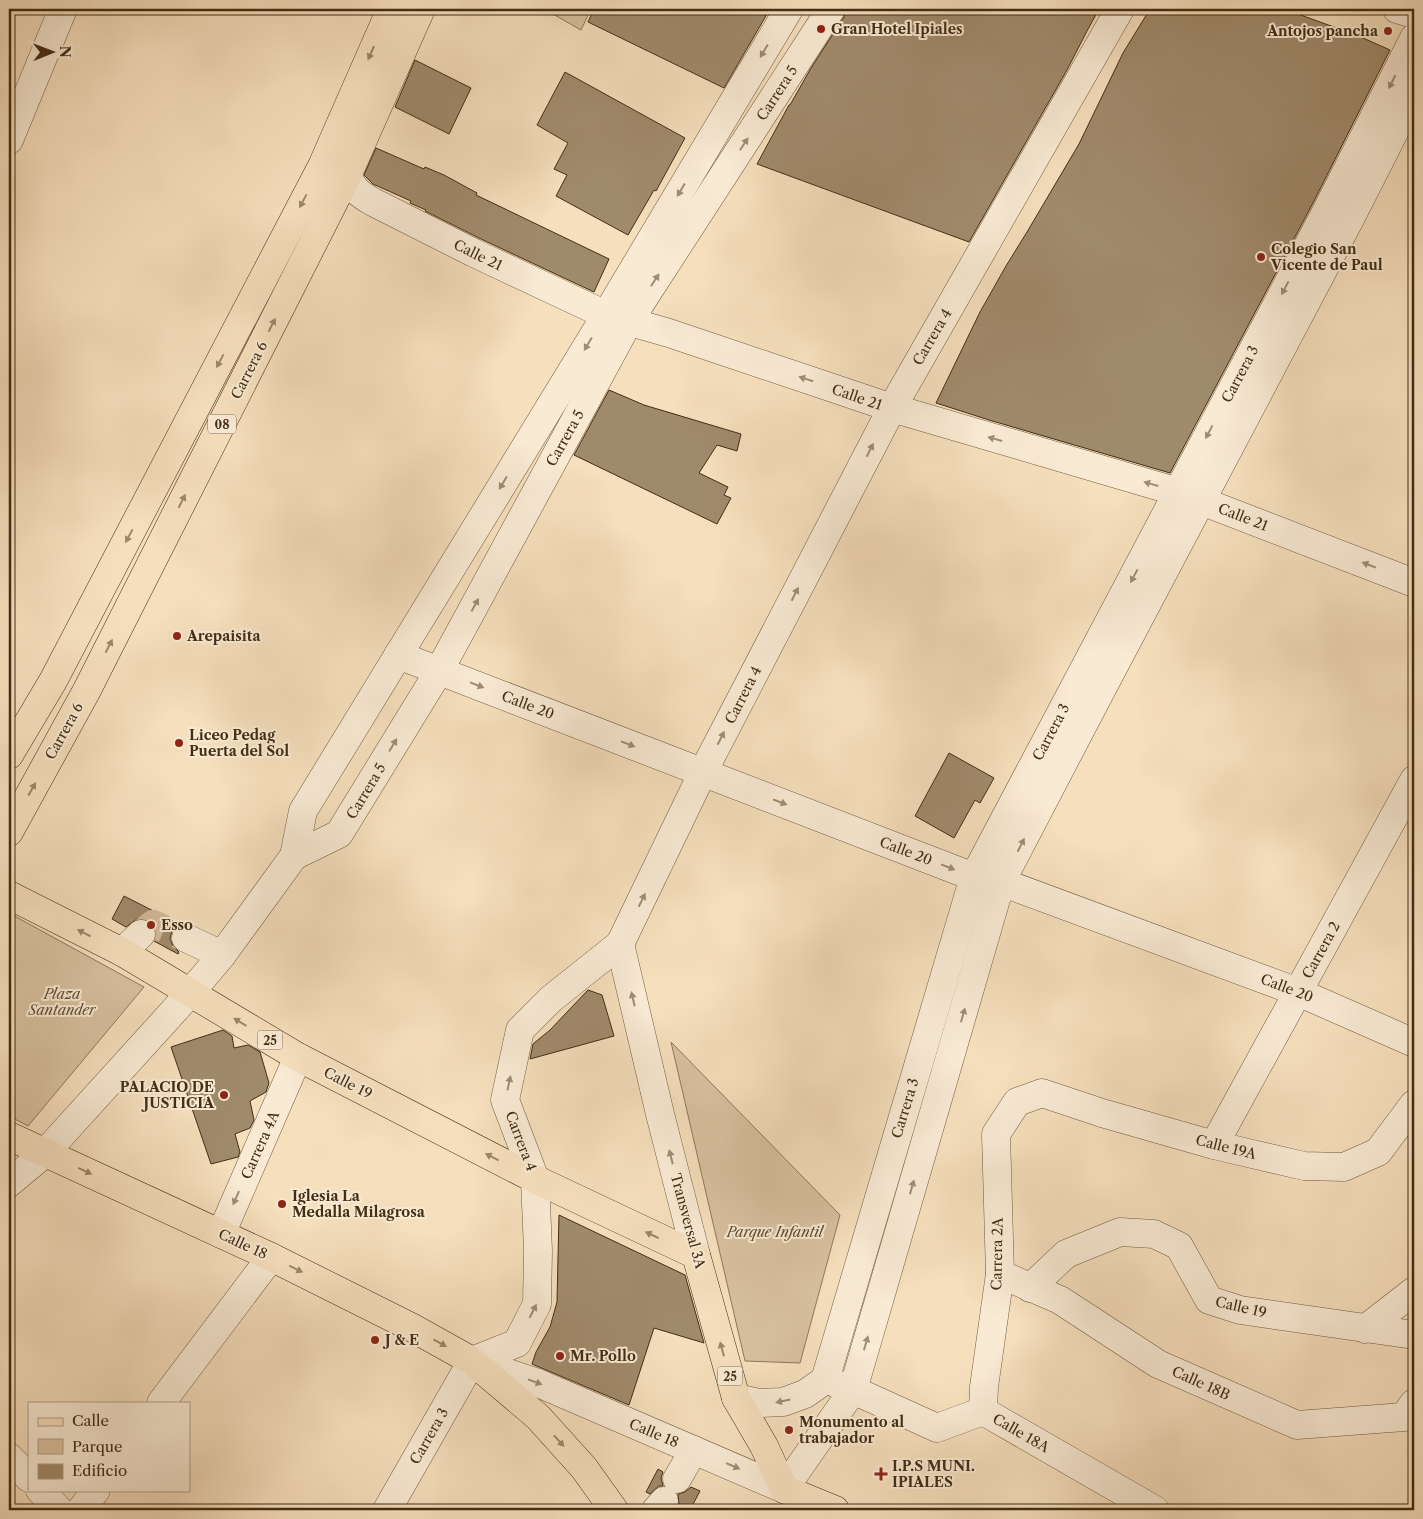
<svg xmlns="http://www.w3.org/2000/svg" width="1423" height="1519" font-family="'Libre Caslon Text',serif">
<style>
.green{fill:#d8c1a0;stroke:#8e775a}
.building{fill:#a08a6c;stroke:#432d14}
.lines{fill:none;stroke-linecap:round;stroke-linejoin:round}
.minor-tunnel{stroke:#d2bb9b;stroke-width:28;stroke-dasharray:28 14;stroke-linecap:butt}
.minor-casing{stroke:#705a3e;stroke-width:29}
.major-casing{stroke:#432d14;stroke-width:29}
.minor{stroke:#f9ead4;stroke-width:28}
.major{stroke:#f6dfbd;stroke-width:28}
.oneway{fill:#9e8c74}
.oneway2{fill:#9c8668}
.poi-dot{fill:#8f2418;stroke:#f9ead4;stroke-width:2}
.labels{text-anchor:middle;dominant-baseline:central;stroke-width:4;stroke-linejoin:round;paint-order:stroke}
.shield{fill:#f9ead4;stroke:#7a664e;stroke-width:1}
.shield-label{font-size:12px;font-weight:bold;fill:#432d14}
.poi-label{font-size:14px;font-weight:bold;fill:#432d14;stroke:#f9ead4;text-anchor:start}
.street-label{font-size:14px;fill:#432d14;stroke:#f9ead4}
.park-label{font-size:14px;font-style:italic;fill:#614b30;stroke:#f9ead4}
</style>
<rect width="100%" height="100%" fill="#f6dfbd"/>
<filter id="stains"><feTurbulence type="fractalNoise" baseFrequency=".004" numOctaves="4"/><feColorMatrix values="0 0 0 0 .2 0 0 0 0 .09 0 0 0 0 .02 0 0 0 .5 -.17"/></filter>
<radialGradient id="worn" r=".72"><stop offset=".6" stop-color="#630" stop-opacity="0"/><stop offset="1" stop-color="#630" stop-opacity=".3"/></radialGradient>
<g class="green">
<polygon points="544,9 591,9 581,30"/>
<polygon points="9,913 144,987 28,1126 9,1116"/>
<polygon points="671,1042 840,1215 800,1363 745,1361"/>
</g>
<g class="building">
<polygon points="594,9 770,9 724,88 588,22"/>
<polygon points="846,9 1099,9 1087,31 1067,70 969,242 757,164 789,105 790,105 811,68 844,17"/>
<polygon points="1150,9 1284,9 1345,31 1345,30 1390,50 1313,203 1170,473 989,420 936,403 980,312 1006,266 1027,232 1079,144 1123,53"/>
<polygon points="415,60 471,88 449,134 395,107"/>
<polygon points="565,72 685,138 656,191 654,190 628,235 556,196 567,175 554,169 568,143 537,125"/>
<polygon points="376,148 424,169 425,167 444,175 477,193 476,195 609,259 594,292 481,239 425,211 426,210 410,203 411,201 373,184 364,175"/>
<polygon points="609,390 644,405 741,434 737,451 717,445 699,473 728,487 724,495 731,498 717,524 574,455"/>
<polygon points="949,753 994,778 980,803 975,800 954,838 915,816"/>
<polygon points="124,896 179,924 172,931 170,939 173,946 179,952 178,954 154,941 156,938 156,930 152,923 146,919 137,919 126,927 112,919"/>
<polygon points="588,990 602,995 614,1036 530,1059 533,1044 550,1030"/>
<polygon points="223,1030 232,1036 234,1048 248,1045 260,1052 269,1083 266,1092 250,1101 254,1120 250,1128 235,1134 240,1152 238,1157 211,1164 171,1047"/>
<polygon points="559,1215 685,1275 704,1343 654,1328 629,1405 532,1364 536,1352 550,1327 557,1302"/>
<polygon points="658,1469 663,1472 661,1478 663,1486 659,1486 650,1494 646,1492"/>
<polygon points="691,1487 700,1491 690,1510 681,1510 677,1508 679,1504 678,1494 685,1492"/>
</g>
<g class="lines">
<polyline class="minor-tunnel" points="141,934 153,924 186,938"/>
<defs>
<g id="minor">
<polyline points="1397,9 1414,14"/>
<polyline points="9,140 63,9"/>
<path d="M329,169L347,176C354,190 359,194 373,202L474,253L606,315L669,333L892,408L1178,492L1414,583"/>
<polyline points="398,655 974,877 1001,882 1298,992 1414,1043"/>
<polyline points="294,856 339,834 439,671 629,321 831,9"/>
<polyline points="186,938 222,955"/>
<polyline points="620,944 660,1114 696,1255"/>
<polyline points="122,952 141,934"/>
<polyline points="1214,1145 1414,780"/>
<polyline points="9,1183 45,1153 191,992 222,955 294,856 303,811 606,315 789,9"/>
<polyline points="221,1234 298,1057"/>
<polyline points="1000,1274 1060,1300 1158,1364 1297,1425 1404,1417 1414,1403"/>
<polyline points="1030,1288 1066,1254 1120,1232 1154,1234 1179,1246 1209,1300 1240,1310 1414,1335"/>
<polyline points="1365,1329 1414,1291"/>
<polyline points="472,1361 538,1383 784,1489 853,1390 1001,882 1096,700 1350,219 1414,93"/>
<polyline points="472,1361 517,1343 537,1304 538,1251 535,1179 505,1100 520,1030 551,999 620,944 703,772 892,408 1120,9"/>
<polyline points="837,1384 853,1390 937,1428 983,1411"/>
<polyline points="736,1398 759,1403 783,1402 805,1394 825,1380 974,877 1327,210 1414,38"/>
<polyline points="161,1403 271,1257"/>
<polyline points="983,1411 984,1387 1000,1274 996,1134 1017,1102 1042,1093 1102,1113 1214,1145 1304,1166 1344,1167 1378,1152 1414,1104"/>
<polyline points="983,1411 1155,1510"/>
<polyline points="9,1457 29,1478"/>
<polyline points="677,1479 694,1450"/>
<polyline points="40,1490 59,1510"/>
<polyline points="81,1510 96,1490"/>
<polyline points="387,1510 472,1361"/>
<polyline points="656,1510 664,1501"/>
</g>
<g id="major">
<polyline points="9,755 53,681 322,166 391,9"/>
<polyline points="9,832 87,690 347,176 421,9"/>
<polyline points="9,895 122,952 298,1057 535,1179 696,1255 736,1398 764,1446 784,1489"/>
<polyline points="9,1136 271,1257 411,1327 472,1361 538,1417 584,1468 614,1510"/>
<polyline points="784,1489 835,1510"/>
</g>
</defs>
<use href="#minor" class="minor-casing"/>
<use href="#major" class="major-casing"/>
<use href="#minor" class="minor"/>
<use href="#major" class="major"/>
</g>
<defs><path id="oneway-solid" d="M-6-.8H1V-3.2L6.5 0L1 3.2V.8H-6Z" transform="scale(1.25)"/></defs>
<g class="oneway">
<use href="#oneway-solid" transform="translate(764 51) rotate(121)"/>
<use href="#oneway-solid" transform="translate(1392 82) rotate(117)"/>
<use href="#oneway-solid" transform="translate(744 144) rotate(-57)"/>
<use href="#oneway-solid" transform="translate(681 190) rotate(121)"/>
<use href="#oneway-solid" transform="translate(655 280) rotate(-57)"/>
<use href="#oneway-solid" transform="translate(1285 288) rotate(118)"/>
<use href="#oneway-solid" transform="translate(588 344) rotate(121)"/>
<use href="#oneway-solid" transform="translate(806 379) rotate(-162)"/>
<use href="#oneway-solid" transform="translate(1209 432) rotate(118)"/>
<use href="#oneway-solid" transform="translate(995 439) rotate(-164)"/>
<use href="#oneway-solid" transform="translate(870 450) rotate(-63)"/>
<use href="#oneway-solid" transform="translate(503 483) rotate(121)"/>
<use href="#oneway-solid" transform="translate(1151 484) rotate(-164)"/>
<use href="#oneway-solid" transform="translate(1369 565) rotate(-159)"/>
<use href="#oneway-solid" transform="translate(1134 576) rotate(118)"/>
<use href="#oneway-solid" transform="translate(795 594) rotate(-63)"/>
<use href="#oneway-solid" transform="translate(475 605) rotate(-61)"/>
<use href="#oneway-solid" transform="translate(477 685) rotate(21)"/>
<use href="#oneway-solid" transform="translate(721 738) rotate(-63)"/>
<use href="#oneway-solid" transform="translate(628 744) rotate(21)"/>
<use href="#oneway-solid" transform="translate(393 745) rotate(-59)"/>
<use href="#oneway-solid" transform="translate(780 802) rotate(21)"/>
<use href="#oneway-solid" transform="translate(1021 845) rotate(-63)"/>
<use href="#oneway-solid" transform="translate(948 867) rotate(21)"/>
<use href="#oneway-solid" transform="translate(642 900) rotate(-64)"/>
<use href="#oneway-solid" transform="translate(633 999) rotate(-103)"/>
<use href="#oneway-solid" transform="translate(963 1015) rotate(-74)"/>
<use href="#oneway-solid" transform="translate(509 1083) rotate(-78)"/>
<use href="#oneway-solid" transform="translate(671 1157) rotate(-104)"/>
<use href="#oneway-solid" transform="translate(912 1187) rotate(-74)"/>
<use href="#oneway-solid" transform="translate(236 1198) rotate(114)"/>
<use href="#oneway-solid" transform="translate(533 1311) rotate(-63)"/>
<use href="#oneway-solid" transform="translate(866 1343) rotate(-74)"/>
<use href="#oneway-solid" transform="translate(535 1382) rotate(20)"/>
<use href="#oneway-solid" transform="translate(783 1401) rotate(168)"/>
<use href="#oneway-solid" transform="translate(733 1466) rotate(23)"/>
</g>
<g class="oneway2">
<use href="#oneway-solid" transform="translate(371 53) rotate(114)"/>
<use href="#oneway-solid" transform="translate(303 201) rotate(118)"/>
<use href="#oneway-solid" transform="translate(272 325) rotate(-63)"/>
<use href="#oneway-solid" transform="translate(220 361) rotate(118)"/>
<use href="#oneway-solid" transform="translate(182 501) rotate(-63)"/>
<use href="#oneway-solid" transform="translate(129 536) rotate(118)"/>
<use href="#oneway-solid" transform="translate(109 646) rotate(-63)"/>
<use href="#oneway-solid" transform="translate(32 789) rotate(-61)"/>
<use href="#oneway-solid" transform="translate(84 933) rotate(-153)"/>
<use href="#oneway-solid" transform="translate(240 1022) rotate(-149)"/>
<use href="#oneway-solid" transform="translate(492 1157) rotate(-153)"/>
<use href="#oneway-solid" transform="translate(85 1171) rotate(25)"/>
<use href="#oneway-solid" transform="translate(652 1235) rotate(-155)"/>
<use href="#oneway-solid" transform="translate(296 1269) rotate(26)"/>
<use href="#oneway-solid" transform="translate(440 1343) rotate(29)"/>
<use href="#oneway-solid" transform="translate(722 1349) rotate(-105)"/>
<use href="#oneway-solid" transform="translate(559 1441) rotate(48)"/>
</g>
<g class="poi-dot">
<circle cx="821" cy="29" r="5"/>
<circle cx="1388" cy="31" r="5"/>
<circle cx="1261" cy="257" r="5"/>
<circle cx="177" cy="636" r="5"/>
<circle cx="179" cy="743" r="5"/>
<circle cx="151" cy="925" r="5"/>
<circle cx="224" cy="1095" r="5"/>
<circle cx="282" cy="1204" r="5"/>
<circle cx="375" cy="1340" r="5"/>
<circle cx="560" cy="1356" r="5"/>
<circle cx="789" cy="1430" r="5"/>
<path d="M878.5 1466.5h5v5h5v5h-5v5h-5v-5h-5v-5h5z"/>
</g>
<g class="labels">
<g class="shield">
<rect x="208" y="414.5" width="28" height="19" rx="4"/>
<rect x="257.5" y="1030.5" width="25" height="19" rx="4"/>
<rect x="717.5" y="1366.5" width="25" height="19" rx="4"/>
</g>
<g class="shield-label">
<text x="222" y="424">08</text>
<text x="270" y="1040">25</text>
<text x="730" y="1376">25</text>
</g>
<g class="poi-label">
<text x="831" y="29">Gran Hotel Ipiales</text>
<text x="1378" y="31" text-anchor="end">Antojos pancha</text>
<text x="1271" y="249">Colegio San<tspan x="1271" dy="16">Vicente de Paul</tspan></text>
<text x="187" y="636">Arepaisita</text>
<text x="189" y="735">Liceo Pedag<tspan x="189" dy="16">Puerta del Sol</tspan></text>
<text x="161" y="925">Esso</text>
<text x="214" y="1087" text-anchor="end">PALACIO DE<tspan x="214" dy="16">JUSTICIA</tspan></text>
<text x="292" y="1196">Iglesia La<tspan x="292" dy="16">Medalla Milagrosa</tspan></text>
<text x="385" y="1340">J &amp; E</text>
<text x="570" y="1356">Mr. Pollo</text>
<text x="799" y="1422">Monumento al<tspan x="799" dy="16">trabajador</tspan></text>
<text x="892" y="1466">I.P.S MUNI.<tspan x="892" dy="16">IPIALES</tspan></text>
</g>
<g class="street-label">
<text transform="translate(777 93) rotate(-57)">Carrera 5</text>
<text transform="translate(478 255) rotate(26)">Calle 21</text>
<text transform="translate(932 337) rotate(-60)">Carrera 4</text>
<text transform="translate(249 370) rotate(-63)">Carrera 6</text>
<text transform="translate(1240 374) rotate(-62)">Carrera 3</text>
<text transform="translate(857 397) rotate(19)">Calle 21</text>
<text transform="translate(565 438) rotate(-61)">Carrera 5</text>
<text transform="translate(1243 517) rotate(21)">Calle 21</text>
<text transform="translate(743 695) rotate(-63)">Carrera 4</text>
<text transform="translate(528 705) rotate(21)">Calle 20</text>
<text transform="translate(64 731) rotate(-61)">Carrera 6</text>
<text transform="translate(1051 732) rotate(-62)">Carrera 3</text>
<text transform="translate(366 791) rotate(-59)">Carrera 5</text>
<text transform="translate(906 851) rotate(21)">Calle 20</text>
<text transform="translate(1321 950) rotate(-61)">Carrera 2</text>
<text transform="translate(1287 988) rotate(21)">Calle 20</text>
<text transform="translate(348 1083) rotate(27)">Calle 19</text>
<text transform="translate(905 1108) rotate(-73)">Carrera 3</text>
<text transform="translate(521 1141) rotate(69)">Carrera 4</text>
<text transform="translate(260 1145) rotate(-66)">Carrera 4A</text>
<text transform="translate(1226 1147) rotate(14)">Calle 19A</text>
<text transform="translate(688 1221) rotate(75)">Transversal 3A</text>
<text transform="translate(243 1244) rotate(25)">Calle 18</text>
<text transform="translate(997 1254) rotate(-89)">Carrera 2A</text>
<text transform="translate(1241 1307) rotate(13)">Calle 19</text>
<text transform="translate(1201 1383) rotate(24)">Calle 18B</text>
<text transform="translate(654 1433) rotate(23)">Calle 18</text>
<text transform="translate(1021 1433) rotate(30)">Calle 18A</text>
<text transform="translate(429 1436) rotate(-60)">Carrera 3</text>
</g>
<g class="park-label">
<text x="62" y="994">Plaza<tspan x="62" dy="16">Santander</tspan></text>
<text x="775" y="1232">Parque Infantil</text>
</g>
</g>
<rect width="1423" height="1519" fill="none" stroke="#f6dfbd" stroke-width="30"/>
<rect x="10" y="10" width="1403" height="1499" fill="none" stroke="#432d14" stroke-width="2.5"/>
<rect x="15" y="15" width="1393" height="1489" fill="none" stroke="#432d14"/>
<rect x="28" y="1402" width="162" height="90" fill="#f9ead4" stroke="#b09e87"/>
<rect x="38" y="1418" width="25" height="8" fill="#f6dfbd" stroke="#b09e87"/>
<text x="72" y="1426" font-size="15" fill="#432d14">Calle</text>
<rect x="38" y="1439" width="25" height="15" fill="#d8c1a0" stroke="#b09e87"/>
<text x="72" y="1452" font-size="15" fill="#432d14">Parque</text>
<rect x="38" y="1464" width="25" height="15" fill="#a08a6c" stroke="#b09e87"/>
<text x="72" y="1476" font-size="15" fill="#432d14">Edificio</text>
<g transform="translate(52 52) rotate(89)" stroke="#f9ead4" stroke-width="4" paint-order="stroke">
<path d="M0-4L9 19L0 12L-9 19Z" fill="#432d14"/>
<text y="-8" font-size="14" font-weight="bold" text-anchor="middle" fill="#432d14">N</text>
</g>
<rect width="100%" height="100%" filter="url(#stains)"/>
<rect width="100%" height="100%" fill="url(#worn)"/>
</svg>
